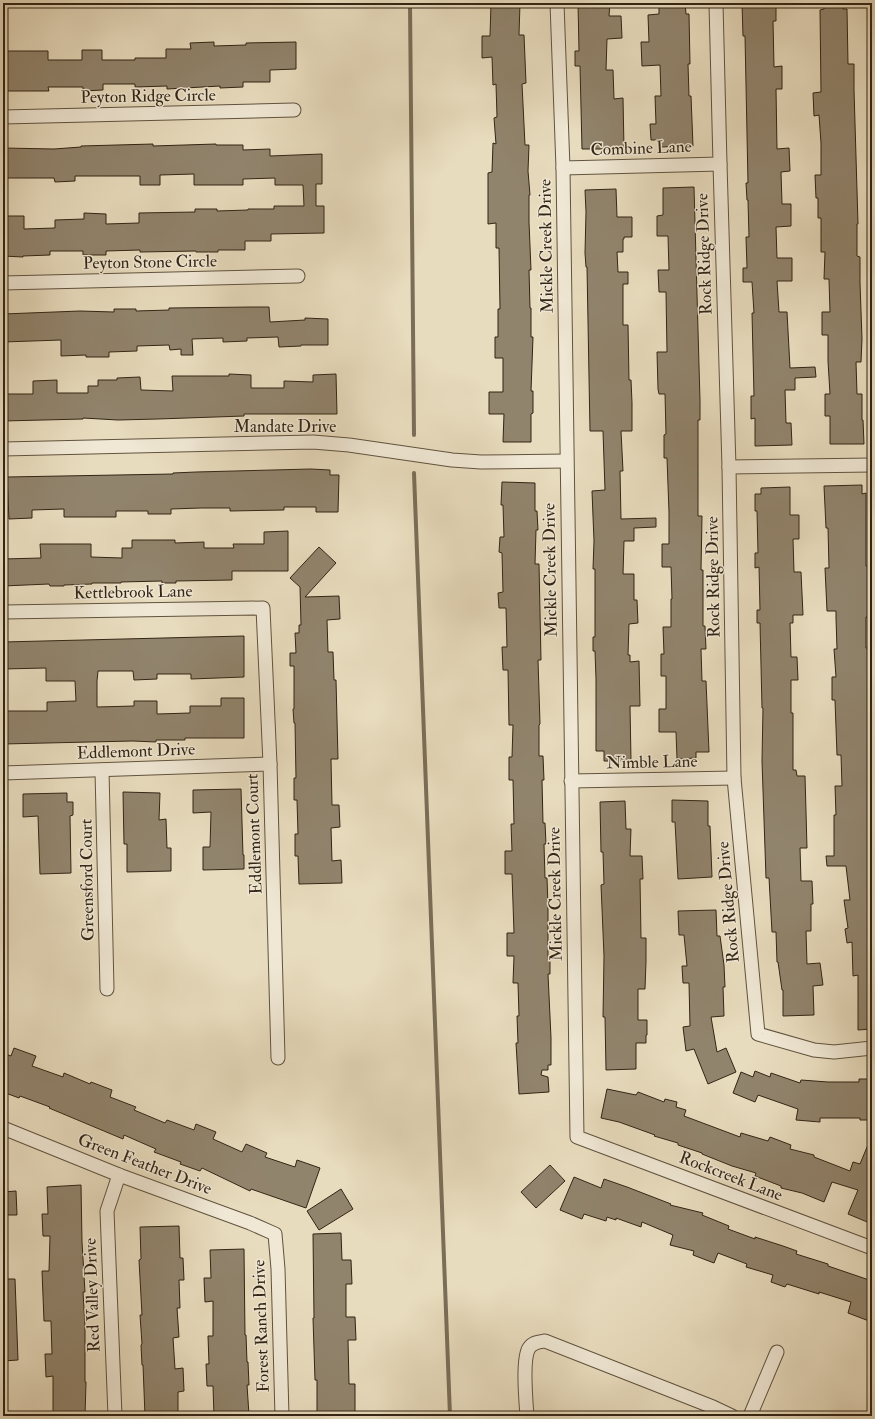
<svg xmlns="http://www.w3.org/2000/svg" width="875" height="1419" font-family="'IM FELL Double Pica',serif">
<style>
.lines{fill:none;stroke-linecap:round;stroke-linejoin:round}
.stream{stroke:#7a6e58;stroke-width:4}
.building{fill:#91846d;stroke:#322515}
.street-casing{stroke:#60533f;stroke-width:15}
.street{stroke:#f0e8d5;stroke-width:13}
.labels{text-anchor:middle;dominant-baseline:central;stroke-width:3;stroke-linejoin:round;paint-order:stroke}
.street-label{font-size:17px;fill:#322515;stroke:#f0e8d5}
</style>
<rect width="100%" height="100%" fill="#e8dcbe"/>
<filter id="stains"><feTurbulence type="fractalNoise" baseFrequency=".005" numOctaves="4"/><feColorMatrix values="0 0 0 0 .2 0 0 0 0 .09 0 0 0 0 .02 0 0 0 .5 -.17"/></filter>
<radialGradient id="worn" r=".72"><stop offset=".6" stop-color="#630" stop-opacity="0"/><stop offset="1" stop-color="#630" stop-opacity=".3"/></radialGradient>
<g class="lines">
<g class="stream">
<polyline points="410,3 414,435"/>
<polyline points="414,473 450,1416"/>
</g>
</g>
<g class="building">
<polygon points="491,3 520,3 519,35 524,35 526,83 522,84 525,145 529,145 528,171 530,195 529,195 529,222 531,270 529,270 530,308 531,308 531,337 533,337 531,391 533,391 533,413 531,414 531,442 503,442 504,414 489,414 489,392 503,392 503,358 495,358 495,337 498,337 498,309 500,309 499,248 496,248 496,223 488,224 488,173 492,172 493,143 496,144 494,118 497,117 496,84 493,85 492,57 482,58 482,36 490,36"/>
<polygon points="578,3 610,3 609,16 621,16 622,38 607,39 606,70 613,70 614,99 623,98 624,149 582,149 580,66 575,66 575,51 579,51"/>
<polygon points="659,3 685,3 686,14 689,14 690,64 688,64 689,96 691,96 693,146 659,147 659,140 651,140 650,124 656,124 655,96 661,96 660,65 642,66 641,42 649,42 648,15 659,14"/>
<polygon points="742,3 776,3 776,21 773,21 774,67 782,66 782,89 776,89 777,149 789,148 790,171 781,172 782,204 791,204 791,226 776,227 777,258 792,258 792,281 777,281 779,312 787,312 790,368 815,367 816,377 795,378 795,390 785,390 786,423 791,423 792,445 755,446 755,418 751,419 751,396 754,396 752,313 754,313 752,282 743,282 743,268 747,268 746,237 749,237 748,200 747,200 746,183 748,183 745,36 743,36"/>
<polygon points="824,3 843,3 843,9 847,9 848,64 854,64 854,90 858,224 857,224 857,256 860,257 860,283 862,339 861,362 856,362 857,394 862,394 862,420 863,420 864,444 830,444 830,416 825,416 825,394 830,394 828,361 828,335 822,335 822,312 830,312 829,279 824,279 825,252 821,252 821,218 818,218 818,198 816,198 815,175 821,175 821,143 819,115 814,116 813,93 821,92 820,10 824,9"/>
<polygon points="214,42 214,46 246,45 246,43 296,42 296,69 270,70 270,82 243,82 243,87 220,88 220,86 167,89 167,86 135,87 135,84 103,84 103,90 83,91 83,87 48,87 49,91 3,91 3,51 48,51 48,60 82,60 82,50 102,50 102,60 135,60 135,58 166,58 166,49 191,49 190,43"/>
<polygon points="153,144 153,146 216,144 216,145 243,145 243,150 270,149 270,156 322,154 322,184 316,184 316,206 324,206 324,233 271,234 271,241 245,241 245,250 218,250 218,252 196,252 196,251 140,252 140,250 106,251 106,255 83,255 83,251 50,251 50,255 23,256 23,257 3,256 3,216 24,216 24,229 55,228 55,220 84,219 84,213 106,214 106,224 139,223 139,213 195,212 195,209 217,209 217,211 248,210 248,209 274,209 274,206 304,206 303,185 275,185 275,178 243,179 243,185 194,185 194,174 160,175 160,185 140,185 140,176 75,176 75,181 55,182 54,178 3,178 3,148 54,149 81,147 81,146"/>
<polygon points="694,187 700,401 700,420 698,420 698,516 702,516 701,570 703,570 703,626 705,626 706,649 701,649 702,681 706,681 709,752 696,752 696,758 677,759 676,732 659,732 659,709 666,709 666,676 661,676 661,654 664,654 663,627 671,627 671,599 672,599 671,567 662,567 662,544 669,544 669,512 667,458 664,458 664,435 666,434 665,394 659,394 658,389 657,352 667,352 666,292 659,292 658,270 669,270 668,236 657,236 657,216 663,215 663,188"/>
<polygon points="616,189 617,217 632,217 632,237 624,237 624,239 623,239 623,252 617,252 618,272 628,272 628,284 623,284 623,325 628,325 629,380 631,380 632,403 632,431 621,431 623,471 620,471 621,519 656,518 656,527 634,528 634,541 624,541 623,574 634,574 634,600 637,600 638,623 629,624 628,655 630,655 630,662 639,661 640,706 630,706 631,761 604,761 604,751 596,751 596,679 595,651 593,651 593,637 595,637 595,569 593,569 594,541 592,491 605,490 603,431 590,431 587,267 586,267 585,253 586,212 585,190"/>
<polygon points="251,307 269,307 270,322 305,320 305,318 328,319 328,345 301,345 301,346 279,347 278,337 247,338 247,341 223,342 223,338 192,339 193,355 181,355 181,349 170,350 169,345 137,346 137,351 109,352 109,357 86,357 86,355 61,356 61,340 3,342 3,314 80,311 114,312 114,309 136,309 136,311 169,310 169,308"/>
<polygon points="229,374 251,375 251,388 284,388 284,381 313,382 313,375 336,374 337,414 244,414 244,416 158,419 118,420 83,418 83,419 3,421 3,394 33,394 33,381 57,380 57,393 88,393 88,386 98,386 98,380 117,380 117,378 140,377 141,390 173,391 172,376 229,376"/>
<polygon points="311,469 330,470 330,475 339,475 338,512 316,512 316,507 284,507 284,510 230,511 230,508 201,508 171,509 171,514 148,514 148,511 116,511 116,517 64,517 64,509 32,510 32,518 9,519 7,477 173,474 173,473 196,472"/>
<polygon points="502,482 535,483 535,511 537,511 538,530 536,530 535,564 539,564 541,660 538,660 540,724 539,725 539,756 543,756 544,780 542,780 543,823 545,823 546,844 544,844 545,878 547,878 548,906 548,960 550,960 550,974 548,974 551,1038 551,1065 548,1065 548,1070 542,1070 541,1075 548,1077 549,1092 519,1094 516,1043 518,1043 517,1016 519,1016 518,983 513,983 514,956 507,956 507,933 514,933 512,874 505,874 505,851 512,851 511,824 514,824 513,780 509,780 509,757 512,757 513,725 509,725 508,670 503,670 502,647 507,647 506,608 499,608 498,593 503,592 502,553 499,552 500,537 504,537 503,505 501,505"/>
<polygon points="862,485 862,494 866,493 866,566 869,566 870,581 868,581 869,617 866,617 866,648 868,648 871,703 872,1029 858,1030 858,975 853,976 852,942 847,943 845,929 848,928 844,900 850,900 846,866 827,866 826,856 834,856 834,815 836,815 835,786 842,786 841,755 837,755 835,700 832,700 832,677 836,677 834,649 837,649 836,618 836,611 827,611 825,568 829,568 828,528 826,528 824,486"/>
<polygon points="790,487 790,515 799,515 799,539 793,539 794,572 801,572 803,615 793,615 793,623 790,623 791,657 797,657 798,680 791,680 791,713 793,713 793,770 796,770 797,776 805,776 807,848 800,848 801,881 812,881 813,904 811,904 811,931 806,931 807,964 820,963 823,985 813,986 814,1015 783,1016 783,990 782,990 778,962 777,962 776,932 772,932 769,878 766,878 762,761 763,708 762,708 760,623 757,623 757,610 760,610 759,567 755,568 755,553 758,553 757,511 755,511 755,494 761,494 761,488"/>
<polygon points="288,531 288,571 232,571 232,580 176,581 176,583 162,583 162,581 121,582 121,583 92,583 92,584 64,585 64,586 50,586 49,584 3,586 3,559 41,558 40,544 91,544 91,557 122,558 122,548 132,548 132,540 175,540 175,543 204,542 204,548 234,548 233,544 264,544 264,532"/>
<polygon points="319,547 336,563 305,597 339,596 340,619 327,620 328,652 333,652 334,680 336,680 338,759 331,759 332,805 339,805 340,827 331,828 332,861 341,860 342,883 299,884 298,856 295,856 295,834 298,834 297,800 294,800 294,778 296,778 295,723 294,723 293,709 294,709 294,666 290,666 290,653 296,653 295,633 299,633 299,625 301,625 300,587 290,578"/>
<polygon points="244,636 244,677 191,679 191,674 157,674 157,679 134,680 133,671 98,671 97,681 97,707 134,706 134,701 157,701 157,714 190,713 190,706 221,706 221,698 244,698 244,738 185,738 185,740 156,740 156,742 133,741 3,744 3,711 47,711 47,702 76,701 75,681 46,681 46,668 3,669 3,642"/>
<polygon points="241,789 243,855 244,855 244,869 203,870 203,847 210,847 211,812 193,813 193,790"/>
<polygon points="123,792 160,793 159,820 166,819 167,848 171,848 171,871 127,872 127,844 124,844"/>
<polygon points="67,793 67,802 73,802 73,815 70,816 71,873 40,874 38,816 23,817 23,794"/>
<polygon points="672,800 708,801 708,826 710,826 712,877 678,879 675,822 672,822"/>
<polygon points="625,801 626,829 631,829 630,856 642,856 643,879 640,879 641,938 646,938 646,961 645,989 638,989 638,1020 647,1020 647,1035 646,1035 646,1043 636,1043 636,1069 606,1070 605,1017 603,1017 604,956 601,885 604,884 603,852 601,852 600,802"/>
<polygon points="716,910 717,936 720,936 724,965 725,987 723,987 724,1016 711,1017 717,1052 726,1048 736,1072 708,1084 694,1049 686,1051 683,1027 690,1026 689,983 683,983 682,966 687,966 684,935 679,935 678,911"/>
<polygon points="14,1048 36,1056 32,1066 63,1077 64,1073 90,1084 91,1082 112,1090 110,1097 136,1107 134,1110 165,1123 167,1120 194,1130 196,1124 216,1132 213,1139 242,1152 246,1144 267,1153 265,1157 295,1167 297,1160 320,1168 306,1208 251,1189 250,1191 202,1168 200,1171 180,1164 181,1162 154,1152 156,1149 124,1135 123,1139 49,1108 50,1107 20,1096 19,1098 3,1092 3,1053 11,1056"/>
<polygon points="755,1071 770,1077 771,1073 800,1083 801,1080 828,1082 859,1082 859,1079 872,1079 872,1120 860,1120 860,1118 820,1118 820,1122 796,1120 798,1109 758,1095 755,1102 733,1093 741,1072 753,1077"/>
<polygon points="607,1089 636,1095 638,1092 664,1102 665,1099 677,1102 676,1107 686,1110 684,1116 740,1137 741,1133 768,1141 770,1137 791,1145 790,1149 814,1155 814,1157 850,1171 853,1162 860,1164 872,1135 872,1224 848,1214 858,1190 832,1182 824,1202 802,1193 781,1188 781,1186 755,1176 756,1173 732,1166 702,1154 702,1153 678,1145 678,1143 654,1136 655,1135 619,1122 601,1118"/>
<polygon points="550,1165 565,1181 536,1208 521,1192"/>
<polygon points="574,1177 601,1188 604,1179 627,1187 671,1204 670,1205 703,1213 702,1215 729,1226 728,1229 755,1239 755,1237 783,1246 797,1251 796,1254 828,1264 828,1266 872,1281 872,1314 869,1321 848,1313 851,1302 819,1292 819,1294 787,1284 785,1287 771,1282 773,1275 746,1267 747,1264 718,1253 714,1263 693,1255 694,1251 670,1245 673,1235 642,1222 641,1227 616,1218 616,1220 607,1217 606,1221 584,1214 582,1219 560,1210"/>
<polygon points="81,1185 82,1242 85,1292 83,1292 85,1326 85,1382 86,1382 85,1416 53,1416 53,1376 46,1377 45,1354 52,1354 51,1321 44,1321 42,1271 49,1271 50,1236 43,1236 42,1214 48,1214 47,1187"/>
<polygon points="341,1189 353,1209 319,1230 307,1211"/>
<polygon points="16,1191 17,1215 3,1215 3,1192"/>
<polygon points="179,1226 180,1258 183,1258 184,1280 179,1280 180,1308 177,1308 179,1337 173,1338 175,1369 183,1368 184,1391 178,1392 178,1416 145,1416 143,1365 142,1365 141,1345 142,1344 140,1315 142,1315 139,1260 141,1259 140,1227"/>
<polygon points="341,1233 342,1260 351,1260 352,1284 346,1284 346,1317 355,1317 356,1340 348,1340 349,1384 355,1384 355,1416 317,1416 317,1380 315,1380 313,1318 314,1318 313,1234"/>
<polygon points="244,1249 245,1335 246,1335 247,1362 248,1362 249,1385 247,1385 249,1415 214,1416 213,1386 207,1386 206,1364 209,1364 208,1336 213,1336 213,1301 205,1302 204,1278 211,1278 210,1250"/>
<polygon points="3,1279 15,1279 18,1360 3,1361"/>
</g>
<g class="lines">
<defs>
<g id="street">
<polyline points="557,3 563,168 577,1137 872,1248"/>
<polyline points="716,3 720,164 729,467 734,778 758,1034 814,1050 834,1052 872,1048"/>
<polyline points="3,117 294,110"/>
<polyline points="563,168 720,164"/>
<polyline points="3,283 298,276"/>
<polyline points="3,449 313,442 349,445 452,460 481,462 566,461"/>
<polyline points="729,467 872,465"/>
<polyline points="3,612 263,608 270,764 278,1058"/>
<polyline points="102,770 107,989"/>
<polyline points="3,773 270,764"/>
<polyline points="571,781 734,778"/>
<polyline points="3,1128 119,1175 250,1223 275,1234 278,1269 282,1416"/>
<polyline points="115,1416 107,1211 119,1175"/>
<path d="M527,1416C526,1402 522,1359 529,1348C533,1342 539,1342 545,1341L713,1407L732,1416"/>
<polyline points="750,1416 777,1352"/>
</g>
</defs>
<use href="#street" class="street-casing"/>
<use href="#street" class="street"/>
</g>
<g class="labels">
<g class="street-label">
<text transform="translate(148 96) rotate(-1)">Peyton Ridge Circle</text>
<text transform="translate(641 148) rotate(-2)">Combine Lane</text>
<text transform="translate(546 246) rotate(-91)">Mickle Creek Drive</text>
<text transform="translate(704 254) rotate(-92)">Rock Ridge Drive</text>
<text transform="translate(150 262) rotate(-1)">Peyton Stone Circle</text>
<text x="285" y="426">Mandate Drive</text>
<text transform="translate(550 570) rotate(-91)">Mickle Creek Drive</text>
<text transform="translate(713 577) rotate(-91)">Rock Ridge Drive</text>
<text transform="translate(133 592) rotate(-1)">Kettlebrook Lane</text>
<text transform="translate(136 751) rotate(-2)">Eddlemont Drive</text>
<text transform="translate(652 762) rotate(-1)">Nimble Lane</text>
<text transform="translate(254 834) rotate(-92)">Eddlemont Court</text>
<text transform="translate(87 880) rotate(-91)">Greensford Court</text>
<text transform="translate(555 894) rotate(-91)">Mickle Creek Drive</text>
<text transform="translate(728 902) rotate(-95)">Rock Ridge Drive</text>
<text transform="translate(145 1164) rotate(21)">Green Feather Drive</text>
<text transform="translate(731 1176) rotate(21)">Rockcreek Lane</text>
<text transform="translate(92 1295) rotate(-92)">Red Valley Drive</text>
<text transform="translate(261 1326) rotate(-92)">Forest Ranch Drive</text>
</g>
</g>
<rect width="875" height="1419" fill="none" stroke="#e8dcbe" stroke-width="16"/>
<rect x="4" y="4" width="867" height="1411" fill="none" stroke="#322515" stroke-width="2"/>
<rect x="8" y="8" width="859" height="1403" fill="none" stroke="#322515"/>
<rect width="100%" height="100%" filter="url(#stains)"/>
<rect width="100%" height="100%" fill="url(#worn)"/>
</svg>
